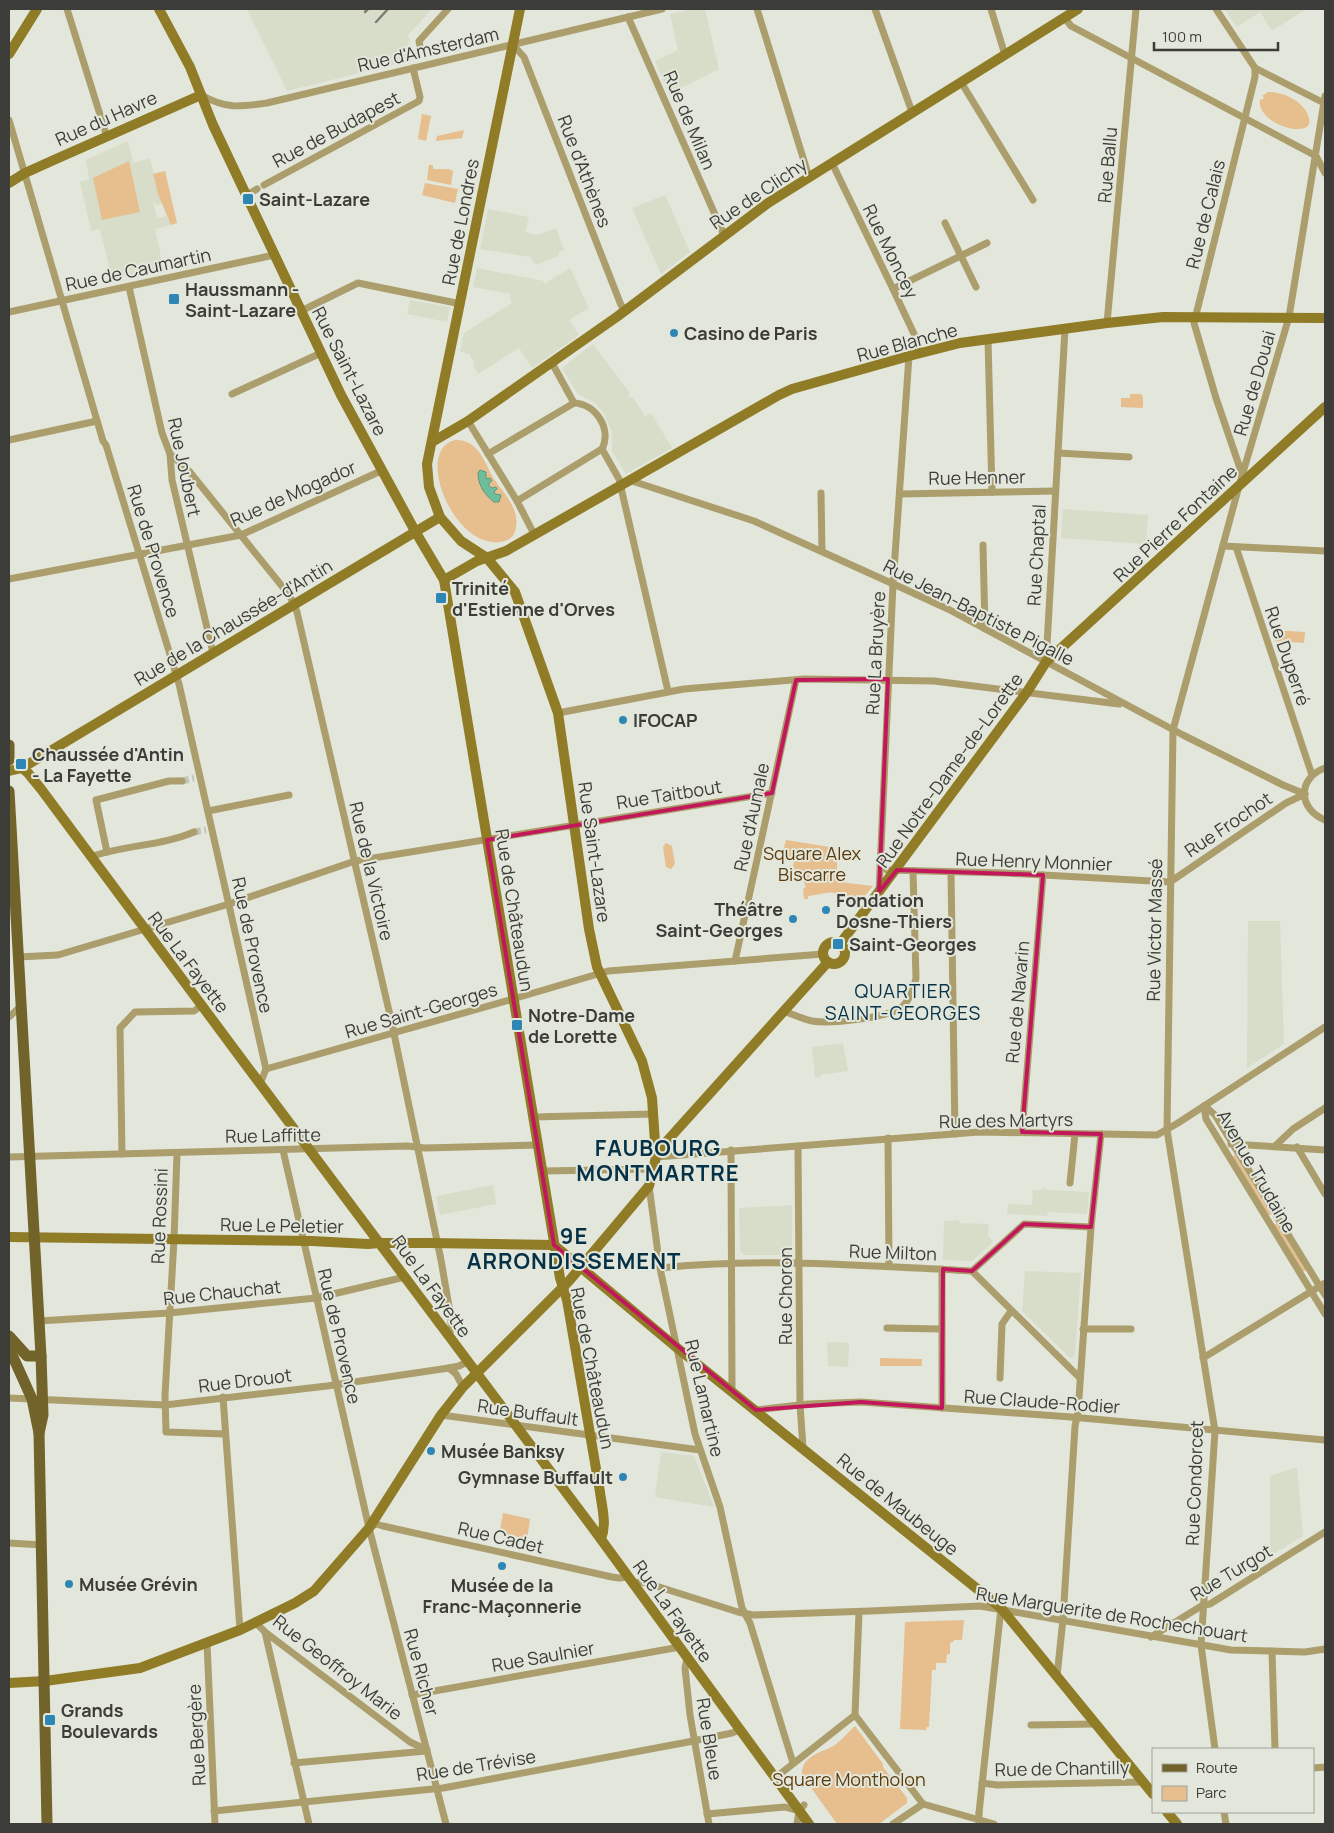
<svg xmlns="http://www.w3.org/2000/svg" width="1334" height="1833" font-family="Manrope,sans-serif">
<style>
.built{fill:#d8ddca}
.green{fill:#e7be8e}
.water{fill:#6ebe9d;stroke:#5f977f}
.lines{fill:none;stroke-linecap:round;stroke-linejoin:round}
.street-tunnel{stroke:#c2c4ba;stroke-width:7;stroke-dasharray:7 3.5;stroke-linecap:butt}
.street{stroke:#ab9e6c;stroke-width:7}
.secondary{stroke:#907b26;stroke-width:10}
.primary{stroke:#72632b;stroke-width:11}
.rail{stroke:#7c7e76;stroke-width:2.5}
.street-bridge{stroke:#ab9e6c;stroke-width:7}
.marked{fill:none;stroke:#c2185b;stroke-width:4;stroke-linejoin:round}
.poi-dot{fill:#2e86b5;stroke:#e3e6da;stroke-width:2}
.labels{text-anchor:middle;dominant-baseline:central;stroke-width:4;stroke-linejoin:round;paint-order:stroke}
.street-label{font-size:18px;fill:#3c3d39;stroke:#e3e6da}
.poi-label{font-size:18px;font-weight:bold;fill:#3c3d39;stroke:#e3e6da;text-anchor:start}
.park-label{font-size:18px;fill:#5b3b0c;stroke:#e3e6da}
.neighbourhood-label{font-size:19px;letter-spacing:1px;fill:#063248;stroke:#e3e6da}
.district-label{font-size:22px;font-weight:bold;letter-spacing:1px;fill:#063248;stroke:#e3e6da}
</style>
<rect width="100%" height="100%" fill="#e3e6da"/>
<g class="built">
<polygon points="247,9 432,9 408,35 410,42 408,42 412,60 287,91"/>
<polygon points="692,9 705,9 719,69 669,94 655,61 678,50 670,14"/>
<polygon points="1224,9 1306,9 1272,31 1260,12 1237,27"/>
<polygon points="128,141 133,163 150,158 155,179 150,180 155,180 162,203 156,206 153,200 157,218 167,216 171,225 155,229 164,270 112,279 100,229 91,231 80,182 89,179 86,160"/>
<polygon points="665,195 690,252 661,274 632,208"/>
<polygon points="488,209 529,217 525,232 538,235 556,228 564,250 558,252 559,256 536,265 530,257 480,249"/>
<polygon points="477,268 544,281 544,284 570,268 589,308 569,320 579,335 532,368 519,348 478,374 473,365 475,364 469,353 467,354 460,351 464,333 512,303 510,299 511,294 473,287"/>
<polygon points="410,300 450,307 447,322 407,314"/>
<polygon points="593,344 630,393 628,395 630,398 632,396 645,416 651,413 672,448 626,474 612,451 612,432 604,413 595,403 578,394 562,368"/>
<polygon points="1063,509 1148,515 1146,544 1061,538"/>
<polygon points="1248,921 1280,921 1284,1044 1247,1068"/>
<polygon points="843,1043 848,1071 821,1075 821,1077 815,1078 812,1047"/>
<polygon points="493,1185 496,1204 440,1215 436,1196"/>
<polygon points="1043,1187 1048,1190 1089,1192 1087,1214 1048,1212 1047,1216 1007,1214 1008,1204 1032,1205 1033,1190 1042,1190"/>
<polygon points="792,1205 792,1250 788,1255 744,1255 740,1251 739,1208"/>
<polygon points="958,1220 960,1223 989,1224 988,1236 993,1242 972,1261 943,1260 944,1221"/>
<polygon points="1025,1271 1081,1273 1075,1356 1070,1358 1022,1311"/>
<polygon points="827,1342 849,1343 848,1367 828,1366"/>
<polygon points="661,1452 694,1456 714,1507 655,1497"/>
<polygon points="1297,1467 1303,1536 1270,1556 1270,1476"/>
</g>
<g class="green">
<path d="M1268,92C1279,92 1291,96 1300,104C1308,111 1317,128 1299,129C1284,130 1257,117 1260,99L1262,100L1264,97L1262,96Z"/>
<polygon points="422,114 431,116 426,141 418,139"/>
<polygon points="464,130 462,138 436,141 437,136"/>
<polygon points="129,161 140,212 102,220 93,178"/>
<polygon points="429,165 433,165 433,169 449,169 453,171 451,185 427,180"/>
<polygon points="165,171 177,223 171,225 158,194 153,174"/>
<polygon points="425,183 458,189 455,203 422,195"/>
<polygon points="1130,394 1141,394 1143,397 1143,408 1121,407 1121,398 1130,398"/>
<path d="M455,440C479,439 485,464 494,479C502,491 522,510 515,531C514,535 510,540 505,541C456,555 412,450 455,440Z"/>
<polygon points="1272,630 1305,632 1304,643 1275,641"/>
<path d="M786,840L830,847V856L837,858V878H840V882L873,886L855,908C830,886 835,893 808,896V899H804L803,889L806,887L802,878L799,880L793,865L794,862L781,859Z"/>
<polygon points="666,843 672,846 675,864 671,869 666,867 663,847"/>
<polygon points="1235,1155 1271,1214 1268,1216 1232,1157"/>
<polygon points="1277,1223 1306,1270 1303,1272 1274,1225"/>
<polygon points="880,1358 922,1359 922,1366 880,1366"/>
<polygon points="503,1513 530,1519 527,1539 501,1533 500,1529"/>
<polygon points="964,1620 962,1640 954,1640 953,1642 950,1643 950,1654 947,1654 946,1663 936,1663 936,1670 932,1670 929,1727 927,1727 926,1730 900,1729 905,1622"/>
<path d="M855,1726L883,1764V1767L907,1798V1803L879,1824H837L802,1775C801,1755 822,1753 835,1745C843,1739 848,1732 855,1726Z"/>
</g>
<path class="water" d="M480,470L486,472V479L490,478L492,481L489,483V486L492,488L496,487L497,489L494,492L495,494L501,495L499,502H494C484,494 478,485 478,473Z"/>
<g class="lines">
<g class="street-tunnel">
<polyline points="182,781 194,778"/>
<polyline points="194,832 206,830"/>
</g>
<g class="street">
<polyline points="67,9 107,137"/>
<polyline points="757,9 809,177"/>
<polyline points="875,9 912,112"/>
<polyline points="991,9 1005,55"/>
<polyline points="1216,9 1255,68 1324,103"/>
<polyline points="628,17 724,235"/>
<polyline points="1064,17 1071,26 1316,156 1325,173"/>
<polyline points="513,45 524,57 621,305 625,311"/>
<polyline points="420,46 419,41 448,9"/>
<polyline points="961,82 1033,200"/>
<path d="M201,95C226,109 239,107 267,103L662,9"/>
<polyline points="9,120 103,441 106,445 179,684 266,1069 260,1084"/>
<polyline points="832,163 893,289 915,336 920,354"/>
<polyline points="264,185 419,101 420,97 413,68"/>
<polyline points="247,195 257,189"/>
<polyline points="945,223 976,287"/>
<polyline points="129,287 162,433 170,454 172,480 213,653"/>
<polyline points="893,289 987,243"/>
<polyline points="301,311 358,283 461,304"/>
<polyline points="9,312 274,255"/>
<polyline points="1107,323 1136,9"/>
<polyline points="988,340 992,492"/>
<path d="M552,363L574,403C596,404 612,429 602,449L619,479L668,691"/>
<polyline points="232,394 321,353"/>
<polyline points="468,421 517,501 534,534"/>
<polyline points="9,440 97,421"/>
<polyline points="1058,453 1129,457"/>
<polyline points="170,454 189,471 290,596 297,612 392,1024 441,1260 451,1318 451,1327 449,1337"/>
<polyline points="488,454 574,403"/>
<polyline points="1243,477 1216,398 1194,323 1255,77 1255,68"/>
<polyline points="629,480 754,521 900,587 948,609 1183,735 1283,785 1305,794"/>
<polyline points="821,493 822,551"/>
<polyline points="900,494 1055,491"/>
<polyline points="517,501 602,449"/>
<polyline points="983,545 985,629"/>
<polyline points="1223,546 1325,551"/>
<polyline points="1236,547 1312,775"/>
<polyline points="9,579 241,535 383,470"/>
<polyline points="1046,662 1065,329"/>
<polyline points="558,713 684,689 804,679 934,681 1119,704"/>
<path d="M1325,768C1297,778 1298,809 1325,820"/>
<polyline points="208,811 289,795"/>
<polyline points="107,852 96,800 169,781 182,781"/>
<path d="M90,857C124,845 161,846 194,832"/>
<polyline points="880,863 887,870 1005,873 1170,882 1286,803 1305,794"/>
<polyline points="951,872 955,1134"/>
<polyline points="879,892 893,584 909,356"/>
<polyline points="18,957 58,955 229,904 355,861 772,793"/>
<polyline points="735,961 796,680"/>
<path d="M783,1011C792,1014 803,1019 812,1021C830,1024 891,1018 903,1006C911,998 914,988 916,978L913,871"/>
<polyline points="9,1017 21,1006"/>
<polyline points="266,1069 513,999 608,971 823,954"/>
<polyline points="1204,1106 1206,1119 1325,1314"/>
<polyline points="1205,1106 1215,1115 1325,1295"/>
<polyline points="534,1117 653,1114"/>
<polyline points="1022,1132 1043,875"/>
<polyline points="888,1138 889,1266"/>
<polyline points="1231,1144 1325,1150"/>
<polyline points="798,1146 800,1405 803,1447"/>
<polyline points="1275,1146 1293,1129 1325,1108"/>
<polyline points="1297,1147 1325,1194"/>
<polyline points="283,1150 369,1528 446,1824"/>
<polyline points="731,1150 732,1390"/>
<polyline points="177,1153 174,1240 165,1395 166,1432 225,1434"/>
<polyline points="122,1154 120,1028 135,1012 194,1011 201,1006"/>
<polyline points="9,1157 407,1146 425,1148 538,1145"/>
<polyline points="656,1157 979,1132 1157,1135 1178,1123 1325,1027"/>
<polyline points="543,1171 653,1169"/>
<polyline points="1070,1183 1075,1134"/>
<polyline points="649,1186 660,1268 695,1434 720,1507 742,1608 750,1623 793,1763"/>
<path d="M660,1268C763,1257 869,1266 972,1271L1080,1378"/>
<polyline points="942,1269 942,1408"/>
<polyline points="972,1271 1024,1224 1091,1227"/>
<polyline points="39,1321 169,1313 316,1298 405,1277"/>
<polyline points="887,1328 941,1329"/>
<polyline points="1083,1329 1131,1329"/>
<polyline points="1203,1358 1325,1283"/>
<polyline points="449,1368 456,1374 463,1387"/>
<polyline points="1000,1378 1002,1324 1011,1311"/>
<polyline points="223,1397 240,1630"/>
<polyline points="9,1398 165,1405 327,1386 449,1368 459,1366 467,1362"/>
<polyline points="756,1410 808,1404 861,1402 1071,1417 1325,1440"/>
<polyline points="441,1415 700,1450"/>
<polyline points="370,1527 376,1524 383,1526 612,1577 619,1578 628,1577"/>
<polyline points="9,1543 42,1545"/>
<polyline points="632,1583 642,1582 653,1585 738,1612 753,1615 870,1611 980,1606 1231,1650 1305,1652 1325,1649"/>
<polyline points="256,1623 265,1632 410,1742 427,1750"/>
<polyline points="265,1632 309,1824"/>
<polyline points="1151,1637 1203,1605 1210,1604 1325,1532"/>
<polyline points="207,1643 215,1824"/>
<polyline points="1272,1651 1275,1749"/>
<polyline points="687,1658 685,1668 690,1715 709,1824"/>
<polyline points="1057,1676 1063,1619 1075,1426 1078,1412 1091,1227 1101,1134"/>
<polyline points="412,1695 680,1647"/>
<polyline points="855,1715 923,1804"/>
<polyline points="1031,1725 1096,1724"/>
<polyline points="1215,1749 1201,1645 1215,1431 1167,1130 1173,730 1239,486 1289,317 1325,96"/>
<polyline points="294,1763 426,1751"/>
<polyline points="1313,1768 1325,1767"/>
<polyline points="775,1778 855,1715 859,1612"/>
<polyline points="982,1783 997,1785 1143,1782"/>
<polyline points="214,1811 443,1788 688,1742 732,1733 740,1730"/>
<polyline points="1224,1812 1226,1824"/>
<polyline points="979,1813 1001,1608"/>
<polyline points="707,1814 785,1807 799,1811"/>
<polyline points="797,1824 799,1811 804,1805"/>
<polyline points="893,1824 923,1804 994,1824"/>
</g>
<g class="secondary">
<path d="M159,9L190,67L213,125L341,395L415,531L444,580L560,1278L567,1300L600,1492C602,1508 607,1524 601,1539"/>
<polyline points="520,9 427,464 429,487 440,517 461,541 487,558 515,592 558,713 589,929 597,967 642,1061 652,1098 656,1157"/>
<polyline points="9,54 37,9"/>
<polyline points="9,183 25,173 56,159 201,95"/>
<polyline points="432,442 468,421 618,316 768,203 1078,9"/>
<polyline points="444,580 477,561 506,551 779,395 792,389 909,356 960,343 1107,323 1163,317 1325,318"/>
<polyline points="22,768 28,773 41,789 246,1065 592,1527 809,1824"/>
<polyline points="9,771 22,768 440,517"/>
<circle cx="834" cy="953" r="11"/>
<polyline points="840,944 1027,692 1046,662 1325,407"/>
<polyline points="9,1237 312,1241 368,1244 379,1243 430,1243 554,1245"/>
<polyline points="554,1245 676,1347 1001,1608 1153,1794"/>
<polyline points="9,1683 45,1681 140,1668 240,1630 295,1603 314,1591 369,1528 441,1415 463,1387 569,1281 649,1186 656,1157 667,1141 828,962"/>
<polyline points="1167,1812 1177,1824"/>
</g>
<g class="primary">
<polyline points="9,745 9,760"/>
<polyline points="9,791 41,1356 43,1415 39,1433"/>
<polyline points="9,1336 27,1356 41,1356"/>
<polyline points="9,1348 32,1399 39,1433 47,1824"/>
</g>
<g class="rail">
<polyline points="365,12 368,9"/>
<polyline points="376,22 388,9"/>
</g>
<polyline class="street-bridge" points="979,1824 979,1813"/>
</g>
<path class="marked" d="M888,679L879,892L897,870L1043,875L1022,1132L1101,1134L1091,1227L1024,1224L972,1271L943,1269L942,1408L861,1402L756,1410L554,1245L487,840L772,793L796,680Z"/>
<g class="poi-dot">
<rect x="242" y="193" width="12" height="12" rx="2.5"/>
<rect x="168" y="293" width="12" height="12" rx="2.5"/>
<circle cx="674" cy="333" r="5"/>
<rect x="435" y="592" width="12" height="12" rx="2.5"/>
<circle cx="623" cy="720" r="5"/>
<rect x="15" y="758" width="12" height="12" rx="2.5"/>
<circle cx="826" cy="910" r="5"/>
<circle cx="793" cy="919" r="5"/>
<rect x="832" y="938" width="12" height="12" rx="2.5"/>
<rect x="511" y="1019" width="12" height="12" rx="2.5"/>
<circle cx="431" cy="1451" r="5"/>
<circle cx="623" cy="1477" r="5"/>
<circle cx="502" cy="1566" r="5"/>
<circle cx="69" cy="1584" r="5"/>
<rect x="44" y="1714" width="12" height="12" rx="2.5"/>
</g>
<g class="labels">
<g class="street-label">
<text transform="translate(428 49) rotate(-13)">Rue d'Amsterdam</text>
<text transform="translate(106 118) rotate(-24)">Rue du Havre</text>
<text transform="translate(690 120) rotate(67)">Rue de Milan</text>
<text transform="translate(336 129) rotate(-28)">Rue de Budapest</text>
<text transform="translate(1107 165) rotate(-85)">Rue Ballu</text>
<text transform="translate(585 171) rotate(69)">Rue d'Athènes</text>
<text transform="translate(758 193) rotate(-34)">Rue de Clichy</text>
<text transform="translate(1205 214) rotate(-76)">Rue de Calais</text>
<text transform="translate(460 222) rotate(-79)">Rue de Londres</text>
<text transform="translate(891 251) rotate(64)">Rue Moncey</text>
<text transform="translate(138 269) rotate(-12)">Rue de Caumartin</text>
<text transform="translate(907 342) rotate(-15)">Rue Blanche</text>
<text transform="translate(350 371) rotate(63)">Rue Saint-Lazare</text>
<text transform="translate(1254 383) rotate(-74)">Rue de Douai</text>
<text transform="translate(185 467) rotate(78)">Rue Joubert</text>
<text transform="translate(977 477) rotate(-1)">Rue Henner</text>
<text transform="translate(293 493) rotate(-24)">Rue de Mogador</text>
<text transform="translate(1175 523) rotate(-43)">Rue Pierre Fontaine</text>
<text transform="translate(154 551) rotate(73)">Rue de Provence</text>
<text transform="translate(1036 555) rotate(-87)">Rue Chaptal</text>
<text transform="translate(979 612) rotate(27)">Rue Jean-Baptiste Pigalle</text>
<text transform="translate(233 622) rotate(-31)">Rue de la Chaussée-d'Antin</text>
<text transform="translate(875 653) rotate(-87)">Rue La Bruyère</text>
<text transform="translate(1288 656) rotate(71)">Rue Duperré</text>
<text transform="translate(949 770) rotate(-54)">Rue Notre-Dame-de-Lorette</text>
<text transform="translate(669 794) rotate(-9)">Rue Taitbout</text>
<text transform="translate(751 817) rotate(-78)">Rue d'Aumale</text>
<text transform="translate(1228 824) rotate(-34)">Rue Frochot</text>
<text transform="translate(595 852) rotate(82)">Rue Saint-Lazare</text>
<text transform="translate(1034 861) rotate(2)">Rue Henry Monnier</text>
<text transform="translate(372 871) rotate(77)">Rue de la Victoire</text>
<text transform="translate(515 910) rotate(81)">Rue de Châteaudun</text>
<text transform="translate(1154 930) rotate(-89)">Rue Victor Massé</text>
<text transform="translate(253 945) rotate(78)">Rue de Provence</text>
<text transform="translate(189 962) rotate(53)">Rue La Fayette</text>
<text transform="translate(1017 1002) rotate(-85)">Rue de Navarin</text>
<text transform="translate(421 1010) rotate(-16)">Rue Saint-Georges</text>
<text transform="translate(1006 1120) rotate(-1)">Rue des Martyrs</text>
<text transform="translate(273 1135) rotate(-1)">Rue Laffitte</text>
<text transform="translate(1257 1171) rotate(60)">Avenue Trudaine</text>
<text transform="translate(159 1216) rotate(-88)">Rue Rossini</text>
<text transform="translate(282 1225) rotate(1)">Rue Le Peletier</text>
<text transform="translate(893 1252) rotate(2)">Rue Milton</text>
<text transform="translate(432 1286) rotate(54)">Rue La Fayette</text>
<text transform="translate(222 1292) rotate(-6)">Rue Chauchat</text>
<text transform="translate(785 1296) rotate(-90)">Rue Choron</text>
<text transform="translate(340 1336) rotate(77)">Rue de Provence</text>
<text transform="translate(593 1368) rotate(79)">Rue de Châteaudun</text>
<text transform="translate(245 1380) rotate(-7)">Rue Drouot</text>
<text transform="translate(705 1398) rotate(77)">Rue Lamartine</text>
<text transform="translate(1042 1401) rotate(4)">Rue Claude-Rodier</text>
<text transform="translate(528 1412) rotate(8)">Rue Buffault</text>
<text transform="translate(1194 1483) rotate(-88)">Rue Condorcet</text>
<text transform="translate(898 1504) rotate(39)">Rue de Maubeuge</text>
<text transform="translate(501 1537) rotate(13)">Rue Cadet</text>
<text transform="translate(1231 1572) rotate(-31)">Rue Turgot</text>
<text transform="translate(673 1611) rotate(54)">Rue La Fayette</text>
<text transform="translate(1112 1614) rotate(9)">Rue Marguerite de Rochechouart</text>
<text transform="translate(543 1656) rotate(-10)">Rue Saulnier</text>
<text transform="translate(338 1667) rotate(38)">Rue Geoffroy Marie</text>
<text transform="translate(422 1672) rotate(75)">Rue Richer</text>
<text transform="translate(196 1735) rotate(-93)">Rue Bergère</text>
<text transform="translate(710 1739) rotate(81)">Rue Bleue</text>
<text transform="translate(476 1765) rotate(-9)">Rue de Trévise</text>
<text transform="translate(1062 1768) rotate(-1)">Rue de Chantilly</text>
</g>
<g class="poi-label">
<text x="259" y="199">Saint-Lazare</text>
<text x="185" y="289">Haussmann -<tspan x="185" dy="21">Saint-Lazare</tspan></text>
<text x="684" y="333">Casino de Paris</text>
<text x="452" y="588">Trinité<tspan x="452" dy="21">d'Estienne d'Orves</tspan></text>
<text x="633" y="720">IFOCAP</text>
<text x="32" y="754">Chaussée d'Antin<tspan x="32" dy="21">- La Fayette</tspan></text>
<text x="836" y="900">Fondation<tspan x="836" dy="21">Dosne-Thiers</tspan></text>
<text x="783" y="909" text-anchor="end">Théâtre<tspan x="783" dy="21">Saint-Georges</tspan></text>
<text x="849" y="944">Saint-Georges</text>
<text x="528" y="1015">Notre-Dame<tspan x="528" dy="21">de Lorette</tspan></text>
<text x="441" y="1451">Musée Banksy</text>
<text x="613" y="1477" text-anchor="end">Gymnase Buffault</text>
<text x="79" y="1584">Musée Grévin</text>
<text x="502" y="1585" text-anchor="middle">Musée de la<tspan x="502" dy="21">Franc-Maçonnerie</tspan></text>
<text x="61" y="1710">Grands<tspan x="61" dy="21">Boulevards</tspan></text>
</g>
<g class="park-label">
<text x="812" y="853">Square Alex<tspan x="812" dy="21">Biscarre</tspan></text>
<text x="849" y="1779">Square Montholon</text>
</g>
<g class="neighbourhood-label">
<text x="903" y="991">QUARTIER<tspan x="903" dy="22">SAINT-GEORGES</tspan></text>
</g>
<g class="district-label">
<text x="658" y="1148">FAUBOURG<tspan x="658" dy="25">MONTMARTRE</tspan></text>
<text x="574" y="1236">9E<tspan x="574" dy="25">ARRONDISSEMENT</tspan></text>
</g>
</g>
<rect width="1334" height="1833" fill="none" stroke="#3c3d39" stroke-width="20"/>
<rect x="1152" y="1748" width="162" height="65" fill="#e3e6da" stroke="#a0a29a"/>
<rect x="1162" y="1764" width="25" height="8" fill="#72632b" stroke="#a0a29a"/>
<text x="1196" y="1773" font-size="15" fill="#3c3d39">Route</text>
<rect x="1162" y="1786" width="25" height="15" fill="#e7be8e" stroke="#a0a29a"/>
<text x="1196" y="1798" font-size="15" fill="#3c3d39">Parc</text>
<path d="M1154 42v8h124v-8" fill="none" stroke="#3c3d39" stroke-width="2.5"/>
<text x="1162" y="42" font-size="15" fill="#3c3d39" stroke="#e3e6da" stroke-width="4" paint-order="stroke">100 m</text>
</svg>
